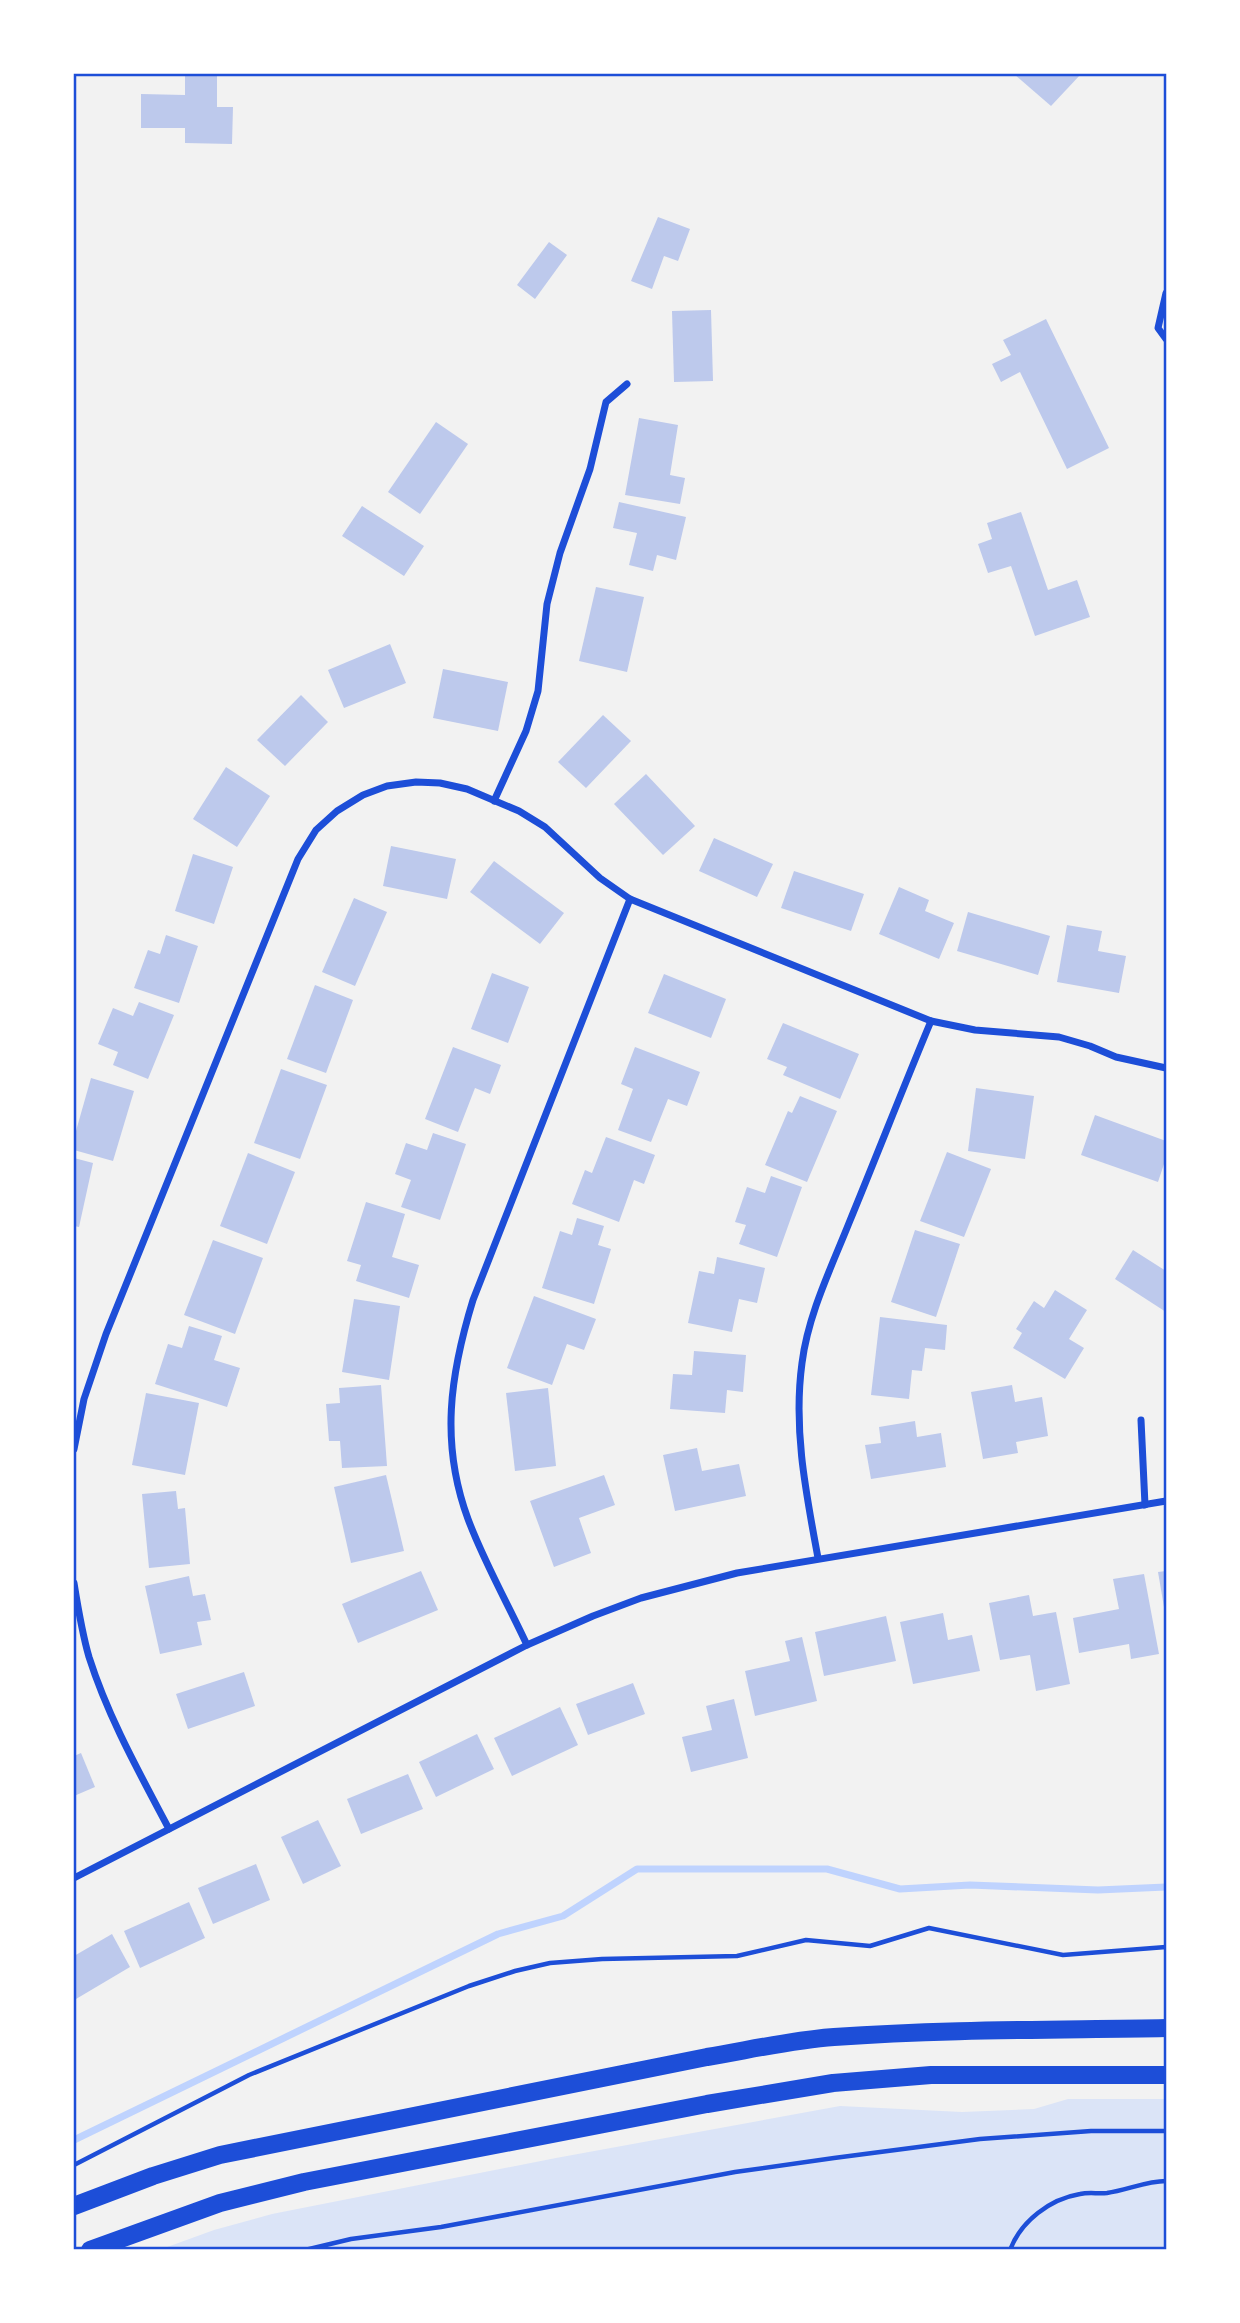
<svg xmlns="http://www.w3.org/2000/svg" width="1240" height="2323" viewBox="0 0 1240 2323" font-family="Jost,sans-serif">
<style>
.green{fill:#dbe4f7}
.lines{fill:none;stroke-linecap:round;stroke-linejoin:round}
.stream{stroke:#bfd3fe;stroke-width:7}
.building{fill:#bdc9ec}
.path{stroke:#1d4ed8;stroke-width:4.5}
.minor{stroke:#1d4ed8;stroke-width:7}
.primary{stroke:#1d4ed8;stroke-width:18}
.neatline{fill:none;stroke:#1d4ed8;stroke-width:2.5}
</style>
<rect width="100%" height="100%" fill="#f2f2f2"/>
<path class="green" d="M 1068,2099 L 1166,2099 L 1166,2249 L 159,2250 L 214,2230 L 272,2214 L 556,2158 L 840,2106 L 962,2112 L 1034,2109 Z"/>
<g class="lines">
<path class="stream" d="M 74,2140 L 498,1934 L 563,1916 L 637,1869 L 827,1869 L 900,1889 L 970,1885 L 1098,1890 L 1166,1887"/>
</g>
<g class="building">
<path d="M 185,74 L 217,74 L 217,107 L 233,107 L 232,144 L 185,143 L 185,128 L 141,128 L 141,94 L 185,95 Z"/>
<path d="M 1014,74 L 1081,74 L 1051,106 Z"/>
<path d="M 658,217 L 690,229 L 678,261 L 664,256 L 652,289 L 631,281 Z"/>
<path d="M 549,242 L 567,255 L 535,299 L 517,285 Z"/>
<path d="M 711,310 L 713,381 L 674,382 L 672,311 Z"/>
<path d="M 1046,319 L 1109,448 L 1067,469 L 1020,372 L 1001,382 L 992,364 L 1011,355 L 1003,340 Z"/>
<path d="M 639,418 L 678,425 L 670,475 L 685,478 L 680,504 L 625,495 Z"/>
<path d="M 436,422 L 468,444 L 420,514 L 388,492 Z"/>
<path d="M 619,502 L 686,517 L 676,560 L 657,555 L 653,571 L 629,565 L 637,533 L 613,528 Z"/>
<path d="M 362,506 L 424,546 L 404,576 L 342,536 Z"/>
<path d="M 1021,512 L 1048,590 L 1077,580 L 1090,617 L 1035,636 L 1011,566 L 988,573 L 978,544 L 992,539 L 987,523 Z"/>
<path d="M 596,587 L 644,597 L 627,672 L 579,661 Z"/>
<path d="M 390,644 L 406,683 L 344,708 L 328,670 Z"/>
<path d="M 443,669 L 508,682 L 498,731 L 433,718 Z"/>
<path d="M 301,695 L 328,722 L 285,766 L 257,740 Z"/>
<path d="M 603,715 L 631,741 L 586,788 L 558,762 Z"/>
<path d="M 226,767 L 270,796 L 237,847 L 193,819 Z"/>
<path d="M 646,774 L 695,826 L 663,855 L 614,804 Z"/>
<path d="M 714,838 L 773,864 L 757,897 L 699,871 Z"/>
<path d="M 391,846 L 456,859 L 447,899 L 383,886 Z"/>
<path d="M 193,854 L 233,867 L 214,924 L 175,911 Z"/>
<path d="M 494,861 L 564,913 L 540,944 L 470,892 Z"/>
<path d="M 794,871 L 864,894 L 851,931 L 781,908 Z"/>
<path d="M 899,887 L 929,900 L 925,911 L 954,923 L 939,959 L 879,934 Z"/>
<path d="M 354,898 L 387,912 L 355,986 L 322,972 Z"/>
<path d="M 968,912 L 1050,936 L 1038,975 L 957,951 Z"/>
<path d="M 1067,925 L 1102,931 L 1098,951 L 1126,956 L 1119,993 L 1057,982 Z"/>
<path d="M 166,935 L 198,946 L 179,1003 L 134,988 L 148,950 L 160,954 Z"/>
<path d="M 492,973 L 529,987 L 508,1043 L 471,1029 Z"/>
<path d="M 664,974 L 726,999 L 711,1038 L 648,1013 Z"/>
<path d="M 315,985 L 353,1000 L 326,1073 L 287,1059 Z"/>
<path d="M 139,1002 L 174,1015 L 148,1079 L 113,1065 L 118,1052 L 98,1044 L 113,1008 L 133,1016 Z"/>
<path d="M 783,1023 L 859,1054 L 840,1099 L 783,1075 L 787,1067 L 767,1059 Z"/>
<path d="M 453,1047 L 501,1065 L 490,1094 L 475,1088 L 458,1132 L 425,1119 Z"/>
<path d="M 635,1047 L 700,1072 L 687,1106 L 668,1099 L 651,1142 L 618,1130 L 633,1089 L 621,1084 Z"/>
<path d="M 281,1069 L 327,1085 L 300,1159 L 254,1143 Z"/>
<path d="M 91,1078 L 134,1091 L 113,1161 L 74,1150 L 74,1138 Z"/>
<path d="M 976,1088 L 1034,1096 L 1025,1159 L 968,1151 Z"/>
<path d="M 800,1096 L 837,1111 L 807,1182 L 765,1165 L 788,1111 L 792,1113 Z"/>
<path d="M 1095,1115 L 1166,1141 L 1166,1158 L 1158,1182 L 1081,1155 Z"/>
<path d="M 433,1133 L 466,1144 L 440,1220 L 401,1207 L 411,1180 L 395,1174 L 406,1143 L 427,1150 Z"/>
<path d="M 606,1137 L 655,1155 L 644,1184 L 634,1180 L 619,1222 L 572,1204 L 585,1170 L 592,1173 Z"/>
<path d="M 947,1152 L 991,1169 L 964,1237 L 920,1221 Z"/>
<path d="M 248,1153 L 295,1172 L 267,1244 L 220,1226 Z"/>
<path d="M 74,1158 L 93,1163 L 79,1227 L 74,1226 Z"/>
<path d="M 771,1176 L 802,1187 L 777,1257 L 739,1244 L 746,1225 L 735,1222 L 747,1187 L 765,1193 Z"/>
<path d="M 366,1202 L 405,1214 L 392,1257 L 419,1265 L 409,1298 L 356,1281 L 361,1265 L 347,1261 Z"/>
<path d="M 577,1218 L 604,1226 L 598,1245 L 611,1249 L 594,1304 L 542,1288 L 560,1231 L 572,1235 Z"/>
<path d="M 915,1230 L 960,1244 L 936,1317 L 891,1302 Z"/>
<path d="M 213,1240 L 263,1258 L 235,1334 L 184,1315 Z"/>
<path d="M 1133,1250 L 1166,1271 L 1166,1312 L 1115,1279 Z"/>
<path d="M 717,1257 L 765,1268 L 757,1303 L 739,1299 L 732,1332 L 688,1323 L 699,1271 L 714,1274 Z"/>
<path d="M 1055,1290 L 1087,1310 L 1069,1339 L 1084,1348 L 1065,1379 L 1013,1348 L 1022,1333 L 1016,1329 L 1034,1301 L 1044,1308 Z"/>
<path d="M 534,1296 L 596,1319 L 584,1350 L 567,1344 L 552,1385 L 507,1368 Z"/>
<path d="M 354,1299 L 400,1306 L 389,1380 L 342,1372 Z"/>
<path d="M 880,1317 L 947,1325 L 945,1350 L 925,1348 L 922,1371 L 912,1370 L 909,1399 L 871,1395 Z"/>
<path d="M 189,1326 L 222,1336 L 214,1360 L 240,1368 L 227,1407 L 155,1384 L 168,1344 L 182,1348 Z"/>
<path d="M 694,1351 L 746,1355 L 743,1392 L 727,1390 L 725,1413 L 670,1409 L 673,1374 L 692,1375 Z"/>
<path d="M 381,1385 L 387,1466 L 342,1468 L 340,1441 L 329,1441 L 326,1404 L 340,1403 L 339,1388 Z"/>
<path d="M 1012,1385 L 1015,1402 L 1042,1397 L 1048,1436 L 1016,1442 L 1018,1453 L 983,1459 L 971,1392 Z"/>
<path d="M 548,1388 L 556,1466 L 515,1471 L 506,1393 Z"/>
<path d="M 146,1393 L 199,1403 L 185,1475 L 132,1465 Z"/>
<path d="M 915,1421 L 917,1437 L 941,1433 L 946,1467 L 871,1479 L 865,1445 L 881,1443 L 879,1427 Z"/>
<path d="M 697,1448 L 702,1471 L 739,1464 L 746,1496 L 675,1511 L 663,1455 Z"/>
<path d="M 386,1475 L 404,1551 L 351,1563 L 334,1487 Z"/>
<path d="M 604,1475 L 615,1505 L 579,1518 L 591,1553 L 554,1567 L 530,1501 Z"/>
<path d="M 176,1491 L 178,1509 L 185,1508 L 190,1564 L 149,1568 L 142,1494 Z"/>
<path d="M 421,1571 L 438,1610 L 358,1643 L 342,1604 Z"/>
<path d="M 1166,1571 L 1166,1613 L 1165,1613 L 1158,1572 Z"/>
<path d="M 1144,1574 L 1159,1654 L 1131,1659 L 1129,1644 L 1079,1653 L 1073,1618 L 1119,1609 L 1113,1579 Z"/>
<path d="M 189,1576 L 193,1596 L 205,1594 L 211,1620 L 197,1622 L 202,1645 L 160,1654 L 145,1586 Z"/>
<path d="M 1029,1595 L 1033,1616 L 1056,1612 L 1070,1684 L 1036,1691 L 1030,1655 L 1000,1660 L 989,1603 Z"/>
<path d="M 943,1613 L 948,1640 L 972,1635 L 980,1671 L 913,1684 L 900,1622 Z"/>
<path d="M 886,1616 L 896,1661 L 824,1676 L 815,1632 Z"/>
<path d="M 802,1637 L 817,1701 L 755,1716 L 745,1671 L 790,1661 L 785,1641 Z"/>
<path d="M 244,1672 L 255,1706 L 188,1729 L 176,1694 Z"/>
<path d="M 633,1683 L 645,1714 L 588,1735 L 576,1704 Z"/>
<path d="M 734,1699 L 748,1758 L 691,1772 L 682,1737 L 712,1730 L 706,1706 Z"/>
<path d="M 560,1707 L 578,1745 L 512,1776 L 494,1738 Z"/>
<path d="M 477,1734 L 494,1769 L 436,1797 L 419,1762 Z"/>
<path d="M 81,1753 L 95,1787 L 74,1796 L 74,1756 Z"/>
<path d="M 408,1774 L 423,1809 L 361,1834 L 347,1799 Z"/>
<path d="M 318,1820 L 341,1866 L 303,1884 L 281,1837 Z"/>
<path d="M 256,1864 L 270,1900 L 213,1924 L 198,1888 Z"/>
<path d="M 189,1902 L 205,1938 L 140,1968 L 124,1931 Z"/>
<path d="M 112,1934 L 130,1967 L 76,1999 L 74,1995 L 74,1956 Z"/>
</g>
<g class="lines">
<g class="path">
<path d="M 74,2165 L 249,2075 L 469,1986 L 515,1971 L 550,1963 L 602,1959 L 737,1956 L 806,1940 L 870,1946 L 929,1928 L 1063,1955 L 1166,1947"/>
<path d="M 305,2250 L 351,2239 L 441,2227 L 735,2172 L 834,2158 L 980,2139 L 1091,2131 L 1166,2131"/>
<path d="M 1010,2250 C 1021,2221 1050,2199 1080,2194 C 1089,2192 1098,2194 1107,2193 C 1127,2190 1147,2181 1166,2181"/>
</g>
<g class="minor">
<path d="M 1166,293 L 1158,328 L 1166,339"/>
<path d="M 494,801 L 526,731 L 538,691 L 547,604 L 560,553 L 590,469 L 606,402 L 627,384"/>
<path d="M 1141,1420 L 1145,1505"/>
<path d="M 74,1449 L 84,1399 L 106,1334 L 298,859 L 316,830 L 337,811 L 363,795 L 387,786 L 416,782 L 440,783 L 467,789 L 519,811 L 545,827 L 600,878 L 630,899 L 931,1021 L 975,1030 L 1059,1037 L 1090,1046 L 1116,1057 L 1166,1068"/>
<path d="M 818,1558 C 806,1493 793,1429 802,1363 C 808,1315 831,1268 849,1223 C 877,1155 903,1088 931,1021"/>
<path d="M 74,1583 C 78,1608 82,1633 89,1657 C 108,1717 140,1774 169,1829"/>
<path d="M 527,1645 C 508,1604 484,1562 468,1519 C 440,1443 450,1375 473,1300 L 630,899"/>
<path d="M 74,1878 L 527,1645 L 593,1616 L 641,1598 L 737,1573 L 1166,1501"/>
</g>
<g class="primary">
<path d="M 74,2206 L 153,2176 L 220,2155 L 707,2057 C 749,2050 792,2040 834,2037 C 945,2029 1056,2030 1166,2028"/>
<path d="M 90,2250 L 220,2203 L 304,2182 L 707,2104 L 833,2083 L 931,2075 L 1166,2075"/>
</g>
</g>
<rect width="1240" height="2323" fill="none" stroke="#ffffff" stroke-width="150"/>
<rect x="75" y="75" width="1090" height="2173" class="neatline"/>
</svg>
